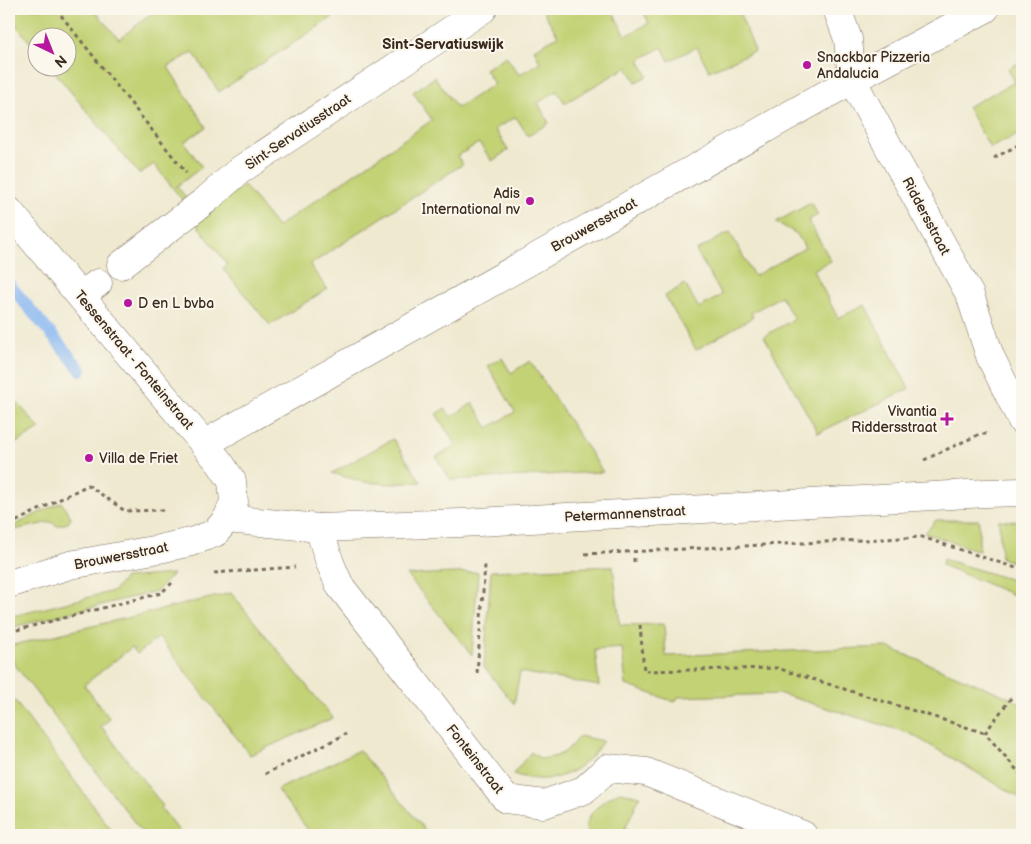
<svg xmlns="http://www.w3.org/2000/svg" width="1031" height="844" viewBox="0 0 1031 844" font-family="'Balsamiq Sans',sans-serif">
<style>
.green{fill:#c2d275;stroke:#7e7e4a}
.lines{fill:none;stroke-linecap:round;stroke-linejoin:round}
.stream{stroke:#86b6f2;stroke-width:12}
.minor-casing{stroke:#7a6d5c;stroke-width:29}
.tertiary-casing{stroke:#7a6d5c;stroke-width:29}
.path{stroke:#7a6d5c;stroke-width:3;stroke-dasharray:4 4;stroke-linecap:butt}
.minor{stroke:#fff;stroke-width:28}
.tertiary{stroke:#fff;stroke-width:28}
.poi-dot{fill:#b5179e;stroke:#fbf7ec;stroke-width:2}
.labels{text-anchor:middle;dominant-baseline:central;stroke-width:4;stroke-linejoin:round;paint-order:stroke}
.poi-label{font-size:14px;fill:#3b2a1e;stroke:#fbf7ec;text-anchor:start}
.street-label{font-size:14px;fill:#3b2a1e;stroke:#fbf7ec}
.neighbourhood-label{font-size:15px;font-weight:bold;fill:#3b2a1e;stroke:#fbf7ec}
</style>
<rect width="100%" height="100%" fill="#fbf7ec"/>
<filter id="ink" filterUnits="userSpaceOnUse"><feTurbulence type="fractalNoise" baseFrequency=".02" numOctaves="2"/><feDisplacementMap in="SourceGraphic" scale="10" xChannelSelector="R" yChannelSelector="G"/><feConvolveMatrix kernelMatrix="1 2 1 2 8 2 1 2 1" color-interpolation-filters="sRGB"/></filter>
<filter id="wash" filterUnits="userSpaceOnUse"><feTurbulence type="fractalNoise" baseFrequency=".0096" numOctaves="4" result="noise"/><feDisplacementMap in="SourceGraphic" scale="20" xChannelSelector="R" yChannelSelector="G"/><feGaussianBlur stdDeviation="1.12" result="paint"/><feColorMatrix in="noise" values="0 0 0 0 0 0 0 0 0 0 0 0 0 0 0 0 0 1.4 0 .05"/><feComposite in="paint" operator="in"/></filter>
<g filter="url(#wash)">
<rect width="100%" height="100%" fill="#efe9d0"/>
<g class="green">
<path d="M 9,9 L 93,9 L 119,39 L 157,9 L 345,9 L 219,92 L 193,52 L 168,67 L 206,127 L 184,142 L 202,167 L 177,186 L 187,199 L 183,201 L 154,164 L 139,174 L 51,68 L 68,68 L 68,38 L 38,38 L 37,51 L 9,16 Z"/>
<path d="M 542,9 L 611,9 L 626,36 L 649,23 L 642,9 L 738,9 L 755,51 L 709,71 L 697,47 L 669,61 L 662,47 L 639,60 L 648,76 L 636,82 L 627,67 L 565,103 L 557,91 L 538,103 L 549,123 L 528,136 L 516,117 L 495,129 L 508,150 L 492,161 L 479,143 L 457,156 L 463,164 L 310,265 L 327,289 L 270,325 L 223,269 L 227,264 L 195,222 L 244,185 L 277,227 L 432,120 L 413,92 L 435,77 L 457,108 L 494,84 L 485,69 L 506,56 L 519,75 L 540,62 L 534,49 L 558,36 Z"/>
<path d="M 1022,61 L 1022,133 L 990,148 L 967,107 L 1015,82 L 1008,69 Z"/>
<path d="M 811,203 L 818,215 L 808,220 L 831,261 L 813,270 L 838,318 L 865,305 L 909,389 L 818,433 L 764,336 L 794,319 L 781,296 L 751,313 L 753,317 L 696,350 L 665,296 L 685,284 L 699,308 L 722,295 L 696,251 L 730,232 L 754,276 L 805,248 L 797,234 L 776,222 Z"/>
<path d="M 502,358 L 511,373 L 530,361 L 603,472 L 451,480 L 436,457 L 456,445 L 436,414 L 445,408 L 451,417 L 473,403 L 488,428 L 515,412 L 488,366 Z"/>
<path d="M 9,393 L 40,429 L 9,447 Z"/>
<path d="M 393,439 L 421,482 L 389,484 L 363,482 L 332,473 Z"/>
<path d="M 61,502 L 71,517 L 68,523 L 57,526 L 51,522 L 9,531 L 9,528 Z"/>
<path d="M 936,520 L 979,520 L 979,551 L 925,533 Z"/>
<path d="M 999,520 L 1022,522 L 1022,565 L 1001,558 Z"/>
<path d="M 943,559 L 1012,580 L 1016,596 L 942,565 Z"/>
<path d="M 613,566 L 620,625 L 664,624 L 666,656 L 887,647 L 1011,698 L 1022,705 L 1022,799 L 909,733 L 781,694 L 678,697 L 675,702 L 626,685 L 622,648 L 595,650 L 599,686 L 520,672 L 514,704 L 484,667 L 491,571 Z"/>
<path d="M 478,572 L 472,655 L 407,575 Z"/>
<path d="M 173,574 L 157,591 L 9,628 L 9,617 L 114,591 L 125,578 Z"/>
<path d="M 231,593 L 333,718 L 250,755 L 159,637 L 137,654 L 132,647 L 84,685 L 110,719 L 101,726 L 163,806 L 161,808 L 182,835 L 144,835 L 9,657 L 9,646 Z"/>
<path d="M 9,693 L 115,835 L 9,835 Z"/>
<path d="M 579,736 L 603,741 C 581,775 551,787 513,774 L 531,752 L 541,759 C 562,756 566,753 579,736 Z"/>
<path d="M 359,750 L 429,835 L 312,835 L 277,790 Z"/>
<path d="M 620,792 L 640,796 L 622,835 L 588,835 C 587,832 586,830 586,827 C 587,812 607,797 620,792 Z"/>
</g>
<g class="lines">
<path class="stream" d="M 9,284 L 81,370"/>
</g>
</g>
<g filter="url(#ink)">
<g class="lines">
<g class="minor-casing">
<g id="minor">
<path d="M 837,9 L 848,39 L 852,80 L 970,295 L 990,356 L 1022,421"/>
<path d="M 121,265 L 206,200 L 240,170 L 483,9"/>
<path d="M 81,296 L 98,283"/>
<path d="M 204,444 L 852,80 L 985,9"/>
<path d="M 319,528 L 330,563 L 340,586 L 506,799 L 544,804 L 584,790 L 608,768 L 646,772 L 803,835"/>
</g>
</g>
<g class="tertiary-casing">
<g id="tertiary">
<path d="M 9,211 L 220,463 L 232,481 L 234,502 L 227,519 L 215,533 L 191,542 L 159,549 L 70,565 L 9,584"/>
<path d="M 227,519 L 319,528 L 461,523 L 986,493 L 1022,492"/>
</g>
</g>
<g class="path">
<path d="M 56,9 L 186,173"/>
<path d="M 994,158 L 1022,143"/>
<path d="M 924,460 L 980,434 L 989,434"/>
<path d="M 9,525 L 88,485 L 125,511 L 165,510"/>
<path d="M 585,554 L 922,537 L 1022,570"/>
<path d="M 634,558 L 634,565"/>
<path d="M 214,573 L 295,567"/>
<path d="M 640,625 L 644,671 L 777,668 L 985,733"/>
<path d="M 9,632 L 161,593 L 172,583"/>
<path d="M 477,673 L 485,565"/>
<path d="M 1011,698 L 985,733 L 1022,776"/>
<path d="M 265,774 L 346,734"/>
<path d="M 9,827 L 21,835"/>
</g>
<use href="#minor" class="minor"/>
<use href="#tertiary" class="tertiary"/>
</g>
</g>
<g class="poi-dot">
<circle cx="807" cy="65" r="5"/>
<circle cx="530" cy="201" r="5"/>
<circle cx="128" cy="303" r="5"/>
<path d="M944.5 411.5h5v5h5v5h-5v5h-5v-5h-5v-5h5z"/>
<circle cx="89" cy="458" r="5"/>
</g>
<g class="labels">
<g class="poi-label">
<text x="817" y="57">Snackbar Pizzeria<tspan x="817" dy="16">Andalucia</tspan></text>
<text x="520" y="193" text-anchor="end">Adis<tspan x="520" dy="16">International nv</tspan></text>
<text x="138" y="303">D en L bvba</text>
<text x="937" y="411" text-anchor="end">Vivantia<tspan x="937" dy="16">Riddersstraat</tspan></text>
<text x="99" y="458">Villa de Friet</text>
</g>
<g class="street-label">
<text transform="translate(298 132) rotate(-34)">Sint-Servatiusstraat</text>
<text transform="translate(926 216) rotate(62)">Riddersstraat</text>
<text transform="translate(594 225) rotate(-29)">Brouwersstraat</text>
<text transform="translate(134 360) rotate(50)">Tessenstraat - Fonteinstraat</text>
<text transform="translate(625 514) rotate(-3)">Petermannenstraat</text>
<text transform="translate(121 556) rotate(-11)">Brouwersstraat</text>
<text transform="translate(475 759) rotate(52)">Fonteinstraat</text>
</g>
<g class="neighbourhood-label">
<text x="443" y="44">Sint-Servatiuswijk</text>
</g>
</g>
<rect width="1031" height="844" fill="none" stroke="#fbf7ec" stroke-width="30"/>
<g transform="translate(52 52) rotate(137)"><circle r="24" fill="#fbf7ec" stroke="#aea59a"/>
<path d="M0-4L9 19L0 12L-9 19Z" fill="#b5179e"/>
<text y="-8" font-size="14" font-weight="bold" text-anchor="middle" fill="#3b2a1e">N</text>
</g>
</svg>
